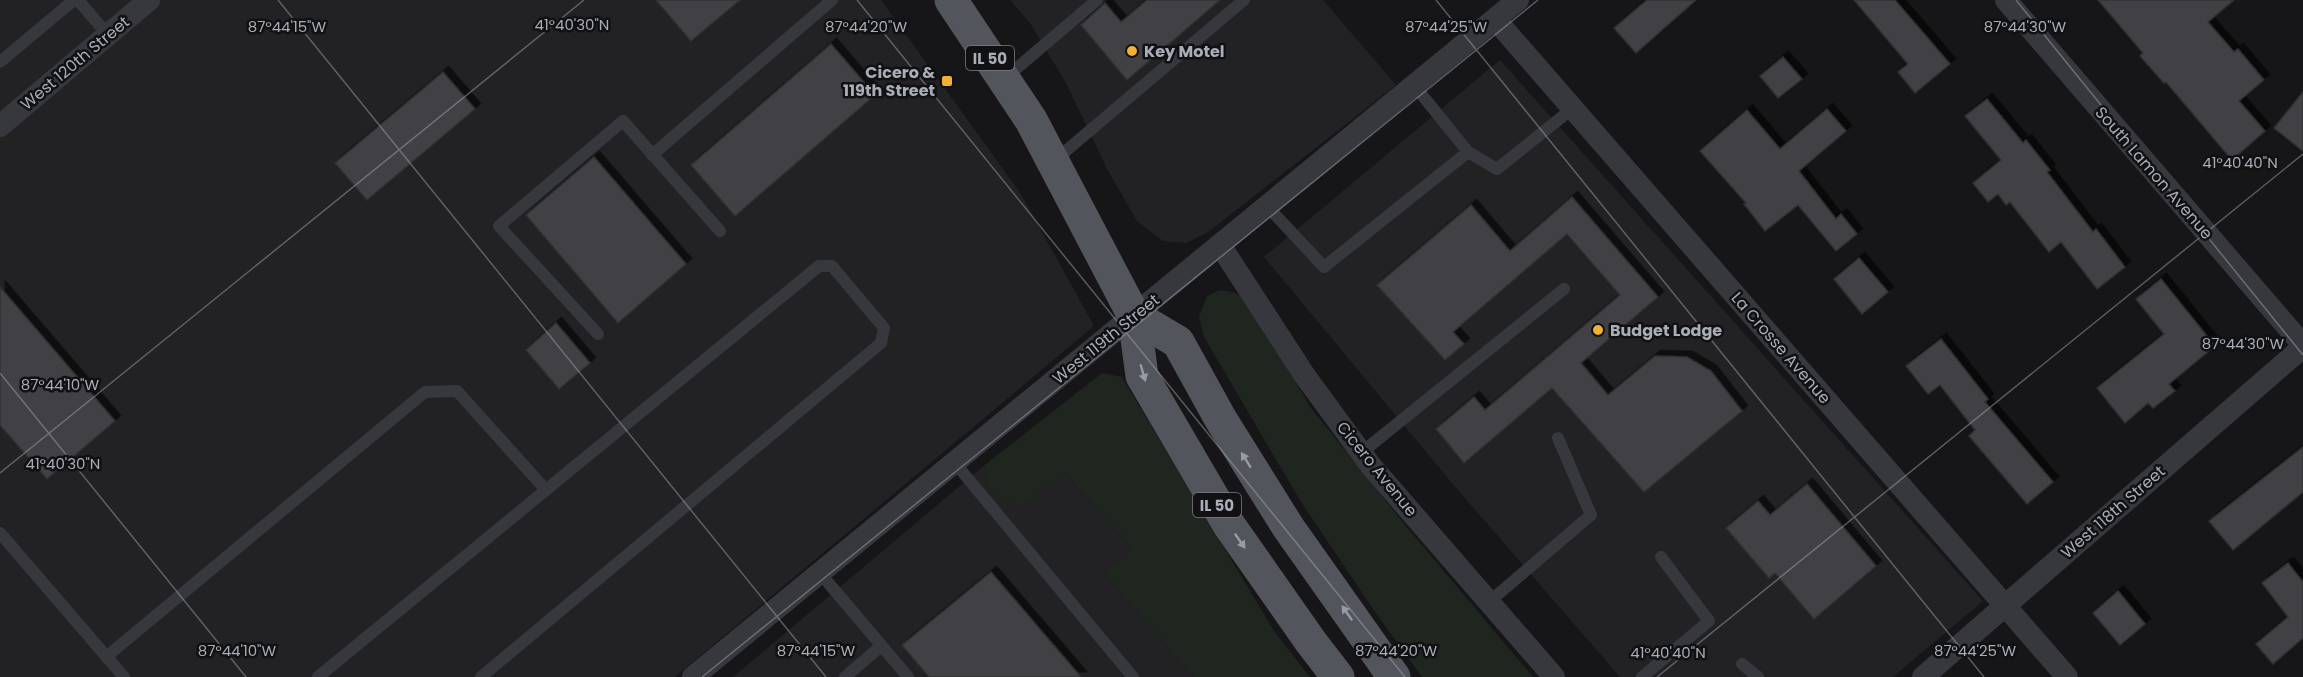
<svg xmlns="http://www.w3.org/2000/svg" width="2303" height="677" viewBox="0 0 2303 677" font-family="Poppins,sans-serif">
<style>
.built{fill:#222225}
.green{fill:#1e261f}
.building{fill:#404145;stroke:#303034;stroke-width:1.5;filter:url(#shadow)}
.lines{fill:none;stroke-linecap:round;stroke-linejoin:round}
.lane{stroke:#37383d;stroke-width:12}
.street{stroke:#37383d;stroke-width:22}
.primary{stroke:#53555c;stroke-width:33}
.oneway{fill:#979ba6}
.ticks{fill:none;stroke:#a8adb8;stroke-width:1.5;stroke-opacity:0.45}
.poi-dot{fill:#f2b134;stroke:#111113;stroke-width:2}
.labels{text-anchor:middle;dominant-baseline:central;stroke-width:5;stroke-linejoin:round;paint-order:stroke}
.shield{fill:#111113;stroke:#7b7e86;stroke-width:1.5}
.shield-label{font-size:15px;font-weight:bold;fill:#a8adb8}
.poi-label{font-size:16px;font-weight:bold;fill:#a8adb8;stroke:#111113;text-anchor:start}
.street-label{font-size:16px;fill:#a8adb8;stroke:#111113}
.ticks-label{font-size:15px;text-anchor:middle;fill:#a8adb8;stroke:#111113;stroke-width:5;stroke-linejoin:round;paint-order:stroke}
</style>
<defs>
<filter id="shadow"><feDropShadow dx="5.5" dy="-5.5" stdDeviation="0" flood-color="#0009"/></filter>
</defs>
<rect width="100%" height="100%" fill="#161618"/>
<g class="built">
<path d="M 0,0 L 881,0 L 1021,194 L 1094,326 L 675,677 L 0,677 Z"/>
<path d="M 1010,0 L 1323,0 L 1396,85 L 1207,233 L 1186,243 L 1163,241 L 1137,221 L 1107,169 L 1066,83 L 1030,23 Z"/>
<path d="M 1500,60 L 1983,601 L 1893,677 L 1620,677 L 1451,482 L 1264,257 Z"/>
<path d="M 986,464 L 988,486 L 1023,506 L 1064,472 L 1132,549 L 1103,573 L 1193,677 L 733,677 Z"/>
</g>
<g class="green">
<path d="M 1220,290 L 1237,293 L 1254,311 L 1310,407 L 1406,526 L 1533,677 L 1422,677 L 1371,606 L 1301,502 L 1204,337 L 1199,317 L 1207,296 Z"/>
<path d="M 1102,373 L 1122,377 L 1274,631 L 1310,677 L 1193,677 L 1103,573 L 1132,549 L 1065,473 L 1023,506 L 1003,502 L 988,486 L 986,464 Z"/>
</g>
<g class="building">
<path d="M 656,0 L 740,0 L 691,41 Z"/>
<path d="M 1147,0 L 1220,0 L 1127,80 L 1081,25 L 1105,3 L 1121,22 Z"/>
<path d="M 1647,0 L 1696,0 L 1636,53 L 1614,28 Z"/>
<path d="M 1854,0 L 1895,0 L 1950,64 L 1915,93 L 1898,72 L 1908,64 Z"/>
<path d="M 2098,0 L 2234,0 L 2208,22 L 2234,52 L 2238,49 L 2264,80 L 2239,101 L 2265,131 L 2232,160 L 2166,82 L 2164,83 L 2140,56 L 2143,53 Z"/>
<path d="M 831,44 L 875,95 L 735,216 L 691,165 Z"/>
<path d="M 1783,57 L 1802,79 L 1778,98 L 1760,76 Z"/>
<path d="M 443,72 L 475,109 L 367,200 L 335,163 Z"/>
<path d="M 2303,92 L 2303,151 L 2274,128 Z"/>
<path d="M 1987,99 L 2023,143 L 2026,140 L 2050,170 L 2047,172 L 2093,232 L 2096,229 L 2125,267 L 2097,289 L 2061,242 L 2049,252 L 2010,202 L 2006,205 L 1998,194 L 1988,202 L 1973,183 L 2001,160 L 1965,116 Z"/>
<path d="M 1827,109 L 1846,131 L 1799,171 L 1836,219 L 1841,214 L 1857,234 L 1836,251 L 1798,205 L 1765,231 L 1744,204 L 1746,203 L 1700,151 L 1747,110 L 1780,149 Z"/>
<path d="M 594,157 L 686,264 L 618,323 L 526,215 Z"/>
<path d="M 1572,197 L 1658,297 L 1581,363 L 1608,395 L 1655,356 L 1687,357 L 1711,371 L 1742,411 L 1644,492 L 1552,388 L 1464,463 L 1436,429 L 1474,397 L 1485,410 L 1620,295 L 1567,234 L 1453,332 L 1464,344 L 1445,360 L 1377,285 L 1471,205 L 1510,251 Z"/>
<path d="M 1859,258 L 1888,292 L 1862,314 L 1834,279 Z"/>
<path d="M 2161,279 L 2215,346 L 2169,384 L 2175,391 L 2153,408 L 2148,403 L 2125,423 L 2097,388 L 2164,334 L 2136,299 Z"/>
<path d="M 0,287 L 115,421 L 47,479 L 0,425 Z"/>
<path d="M 556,323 L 590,363 L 559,389 L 526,350 Z"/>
<path d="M 1941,339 L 1988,399 L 1985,402 L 2053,482 L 2027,504 L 1969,436 L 1975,430 L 1940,385 L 1928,394 L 1906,366 Z"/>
<path d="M 2303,447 L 2303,492 L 2233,550 L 2209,521 Z"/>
<path d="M 1807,484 L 1876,566 L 1814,619 L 1775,573 L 1769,578 L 1726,528 L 1758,501 L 1770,515 Z"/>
<path d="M 2288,563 L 2303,582 L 2303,638 L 2273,664 L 2256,644 L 2288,617 L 2262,583 Z"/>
<path d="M 991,572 L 1081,677 L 929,677 L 902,645 Z"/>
<path d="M 2118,591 L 2145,624 L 2120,645 L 2093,613 Z"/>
</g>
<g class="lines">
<g class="lane">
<path d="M 78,0 L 108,35"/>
<path d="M 0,62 L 74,0"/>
<path d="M 1004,79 L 1097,0"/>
<path d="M 1468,152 L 1497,169 L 1573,108"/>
<path d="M 652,155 L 832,0"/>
<path d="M 1054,161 L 1244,0"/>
<path d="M 1267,206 L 1324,267 L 1468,152 L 1414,85"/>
<path d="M 598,334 L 499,226 L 623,121 L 720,231"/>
<path d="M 1361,453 L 1564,289"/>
<path d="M 955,463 L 1133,677"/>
<path d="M 0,533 L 124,677"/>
<path d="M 820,573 L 908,677"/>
<path d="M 1489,602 L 1591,515 L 1558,438"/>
<path d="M 106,657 L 425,392 L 457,391 L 546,490"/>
<path d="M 1742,664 L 1758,677"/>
<path d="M 318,677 L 819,266 L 832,266 L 884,328 L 881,343 L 481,677"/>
<path d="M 845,677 L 881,646"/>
<path d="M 1642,677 L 1709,621 L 1661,557"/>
</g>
<g class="street">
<path d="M 2006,0 L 2303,345"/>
<path d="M 1495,19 L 2067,677"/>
<path d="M 0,126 L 149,0"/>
<path d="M 1220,245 L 1305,376 L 1371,466 L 1554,677"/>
<path d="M 693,677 L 1518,0"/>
<path d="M 1923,677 L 2303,347"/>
</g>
<g class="primary">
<path d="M 951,0 L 1031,120 L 1134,316 L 1142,376 L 1229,525 L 1311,642 L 1338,677"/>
<path d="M 1134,316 L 1178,342 L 1220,418 L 1288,527 L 1394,677"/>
</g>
</g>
<defs><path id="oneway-solid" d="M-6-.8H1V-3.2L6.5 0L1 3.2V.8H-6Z" transform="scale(1.5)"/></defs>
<g class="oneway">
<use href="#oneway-solid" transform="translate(1143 373) rotate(74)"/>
<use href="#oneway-solid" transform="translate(1246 460) rotate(-122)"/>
<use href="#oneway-solid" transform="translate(1240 541) rotate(55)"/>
<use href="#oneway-solid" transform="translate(1347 613) rotate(-125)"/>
</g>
<path class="ticks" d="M 278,0 L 826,677M 857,0 L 1405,677M 1436,0 L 1984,677M 2016,0 L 2303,355M 0,373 L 246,677M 0,473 L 584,0M 702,677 L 1538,0M 1657,677 L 2303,154"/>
<g class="poi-dot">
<circle cx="1132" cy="51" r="6"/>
<rect x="941" y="75" width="12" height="12" rx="3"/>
<circle cx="1598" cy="330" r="6"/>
</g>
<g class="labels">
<g class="shield">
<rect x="966" y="46" width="48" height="24" rx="4.5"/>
<rect x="1193" y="493" width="48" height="24" rx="4.5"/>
</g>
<g class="shield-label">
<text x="990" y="58">IL 50</text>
<text x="1217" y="505">IL 50</text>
</g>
<g class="poi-label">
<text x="1144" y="51">Key Motel</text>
<text x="935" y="72" text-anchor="end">Cicero &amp;<tspan x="935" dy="18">119th Street</tspan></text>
<text x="1610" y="330">Budget Lodge</text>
</g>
<g class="street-label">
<text transform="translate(75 63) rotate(-40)">West 120th Street</text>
<text transform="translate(2154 173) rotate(49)">South Lamon Avenue</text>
<text transform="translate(1106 339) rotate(-39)">West 119th Street</text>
<text transform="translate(1781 348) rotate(49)">La Crosse Avenue</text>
<text transform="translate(1377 469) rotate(51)">Cicero Avenue</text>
<text transform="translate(2113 512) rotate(-41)">West 118th Street</text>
</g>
</g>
<g class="ticks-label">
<text x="572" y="30">41°40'30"N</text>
<text x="287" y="32">87°44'15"W</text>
<text x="866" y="32">87°44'20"W</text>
<text x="1446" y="32">87°44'25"W</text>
<text x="2025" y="32">87°44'30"W</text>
<text x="2240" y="168">41°40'40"N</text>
<text x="2243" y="349">87°44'30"W</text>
<text x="60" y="390">87°44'10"W</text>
<text x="63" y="469">41°40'30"N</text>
<text x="237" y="656">87°44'10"W</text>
<text x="816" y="656">87°44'15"W</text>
<text x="1396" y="656">87°44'20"W</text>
<text x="1975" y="656">87°44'25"W</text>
<text x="1668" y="658">41°40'40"N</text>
</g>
</svg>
